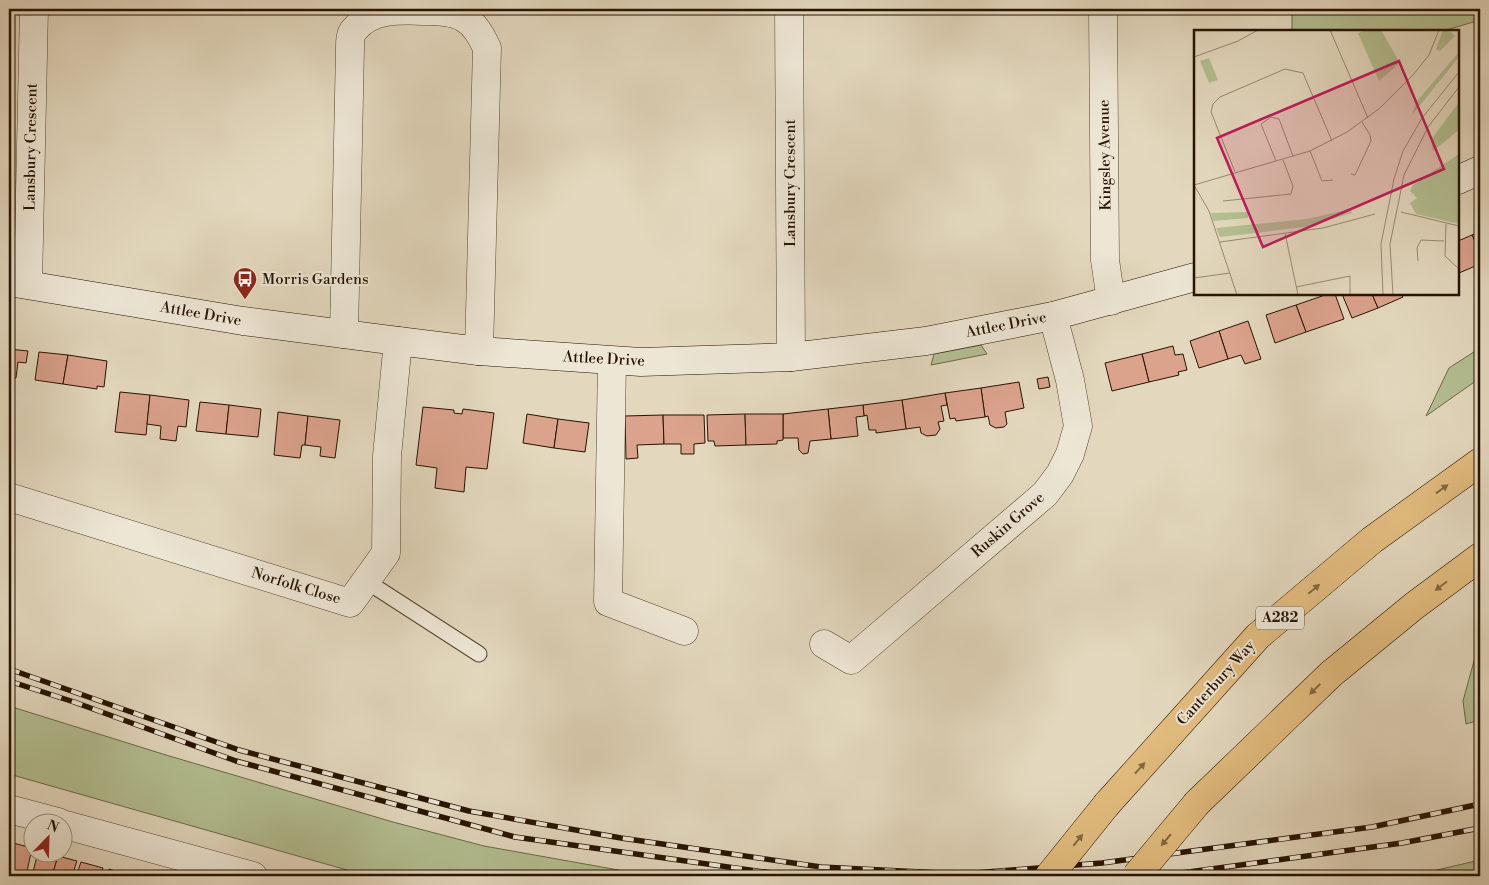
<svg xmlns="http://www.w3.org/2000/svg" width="1489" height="885" viewBox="0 0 1489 885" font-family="'Libre Bodoni',serif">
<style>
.green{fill:#b3bf92;stroke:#6d6949}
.building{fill:#dba28c;stroke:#271300}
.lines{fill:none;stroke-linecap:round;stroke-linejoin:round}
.lane-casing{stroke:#564430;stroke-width:17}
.street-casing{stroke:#564430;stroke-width:29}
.secondary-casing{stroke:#271300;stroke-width:29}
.highway-casing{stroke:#271300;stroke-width:29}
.lane{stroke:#ede6d5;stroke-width:15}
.street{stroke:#ede6d5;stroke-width:28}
.secondary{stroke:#ede6d5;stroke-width:28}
.highway{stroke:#e2bc7f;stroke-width:28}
.rail-casing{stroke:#271300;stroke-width:5.5}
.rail{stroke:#ede6d5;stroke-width:4;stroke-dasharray:11;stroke-linecap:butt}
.highway-bridge-casing{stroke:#271300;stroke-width:29;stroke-linecap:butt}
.highway-bridge{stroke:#e2bc7f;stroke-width:28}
.oneway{fill:#846840}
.labels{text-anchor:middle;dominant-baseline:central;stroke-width:4;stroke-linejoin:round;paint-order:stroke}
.shield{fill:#ede6d5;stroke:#625240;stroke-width:1}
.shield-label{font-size:14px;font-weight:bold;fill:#271300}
.street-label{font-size:15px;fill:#271300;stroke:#ede6d5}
.poi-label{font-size:15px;fill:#271300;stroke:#ede6d5;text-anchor:start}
.inset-road{fill:none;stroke:#988972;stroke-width:1}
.view{fill:#c2185b;fill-opacity:0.15;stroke:#c2185b;stroke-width:2.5}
.inset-edge{fill:none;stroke:#271300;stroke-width:2.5}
</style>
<rect width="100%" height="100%" fill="#e3d8be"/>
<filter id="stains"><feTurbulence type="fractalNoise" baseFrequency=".004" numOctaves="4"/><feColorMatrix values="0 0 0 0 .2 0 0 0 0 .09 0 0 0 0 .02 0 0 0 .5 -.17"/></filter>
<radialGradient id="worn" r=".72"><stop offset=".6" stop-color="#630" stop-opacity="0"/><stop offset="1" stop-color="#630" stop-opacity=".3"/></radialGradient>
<g class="green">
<path d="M 1292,9 L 1480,9 L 1480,20 L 1443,31 L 1292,31 Z"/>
<path d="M 981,345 L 987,354 L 931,365 L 934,354 Z"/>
<path d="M 1480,348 L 1480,378 L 1426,416 L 1449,368 Z"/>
<path d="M 1480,639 L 1480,720 L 1466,724 L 1463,701 Z"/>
<path d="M 9,706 L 166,755 L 393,822 L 484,846 L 652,876 L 374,876 L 354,872 L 9,774 Z"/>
<path d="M 1480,860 L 1480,876 L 1411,876 Z"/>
</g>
<g class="building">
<path d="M 1480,231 L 1480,252 L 1472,235 Z"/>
<path d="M 1472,235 L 1480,252 L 1480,264 L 1459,273 L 1458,241 Z"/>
<path d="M 1328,294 L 1335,294 L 1344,319 L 1306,332 L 1296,305 Z"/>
<path d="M 1342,294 L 1372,294 L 1378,308 L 1352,318 Z"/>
<path d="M 1372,294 L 1401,294 L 1403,297 L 1378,308 Z"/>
<path d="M 1296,305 L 1306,332 L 1275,343 L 1266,315 Z"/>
<path d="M 1248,321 L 1261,359 L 1245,364 L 1241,355 L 1228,359 L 1219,331 Z"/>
<path d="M 1219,331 L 1228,359 L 1199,368 L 1190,341 Z"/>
<path d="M 1173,346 L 1175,355 L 1183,354 L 1187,370 L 1178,372 L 1179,375 L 1149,382 L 1142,354 Z"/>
<path d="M 9,349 L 28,351 L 26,363 L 18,362 L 16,378 L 9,377 Z"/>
<path d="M 39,352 L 68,355 L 63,384 L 35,380 Z"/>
<path d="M 1142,354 L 1149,382 L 1112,391 L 1105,363 Z"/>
<path d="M 68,355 L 107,361 L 104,387 L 97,386 L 97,389 L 63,384 Z"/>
<path d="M 1048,377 L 1050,387 L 1039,389 L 1037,379 Z"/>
<path d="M 1019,382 L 1024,408 L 1005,412 L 1007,424 L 1004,427 L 996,428 L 990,425 L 988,416 L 985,417 L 981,388 Z"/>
<path d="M 981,388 L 985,417 L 956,421 L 955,418 L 950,419 L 945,393 Z"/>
<path d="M 120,392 L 150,395 L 146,435 L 115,432 Z"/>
<path d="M 945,393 L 947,405 L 941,406 L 944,421 L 938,422 L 940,429 L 936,435 L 927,436 L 921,433 L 920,427 L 906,429 L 902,400 Z"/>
<path d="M 150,395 L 189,400 L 186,427 L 178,426 L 176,441 L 160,439 L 161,426 L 147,424 Z"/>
<path d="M 902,400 L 906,429 L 876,433 L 876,430 L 869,430 L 867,415 L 864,416 L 863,405 Z"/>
<path d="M 200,402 L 229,405 L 226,434 L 196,431 Z"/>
<path d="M 229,405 L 261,409 L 258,437 L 226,434 Z"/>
<path d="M 863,405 L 864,416 L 856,417 L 858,436 L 831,439 L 828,409 Z"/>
<path d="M 423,407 L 454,410 L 454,413 L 462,414 L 463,409 L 494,413 L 487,469 L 466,467 L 464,492 L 435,488 L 437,468 L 416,465 Z"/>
<path d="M 828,409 L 831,439 L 810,441 L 808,453 L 803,454 L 799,450 L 798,438 L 783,438 L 783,414 Z"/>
<path d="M 278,412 L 308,416 L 305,445 L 302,445 L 300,458 L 274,455 Z"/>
<path d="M 527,414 L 558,419 L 554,448 L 523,443 Z"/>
<path d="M 745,414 L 746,445 L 715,446 L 714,441 L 708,441 L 707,415 Z"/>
<path d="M 745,414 L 783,414 L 783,440 L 777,441 L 777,444 L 746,445 Z"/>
<path d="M 663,415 L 664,444 L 637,445 L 638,458 L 626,459 L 625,416 Z"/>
<path d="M 663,415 L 704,415 L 705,443 L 694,444 L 694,454 L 681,454 L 681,444 L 664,444 Z"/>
<path d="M 308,416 L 340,420 L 335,458 L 320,456 L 321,447 L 305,445 Z"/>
<path d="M 558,419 L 589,423 L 585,452 L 554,448 Z"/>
<path d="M 13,843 L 32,848 L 26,876 L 9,875 L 9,860 Z"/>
<path d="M 38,852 L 47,852 L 58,856 L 52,876 L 32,876 Z"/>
<path d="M 58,856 L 77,861 L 72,876 L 52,876 Z"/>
<path d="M 81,862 L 103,868 L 100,876 L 76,876 Z"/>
<path d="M 109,869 L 130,876 L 106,876 Z"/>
</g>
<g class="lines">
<g class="lane-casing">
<path id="lane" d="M 366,581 L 479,654"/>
</g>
<g class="street-casing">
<g id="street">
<path d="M 789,9 L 791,357"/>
<path d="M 1103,9 L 1105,260 L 1111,301"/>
<path d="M 28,284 L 34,9"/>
<path d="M 344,334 L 350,48 C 350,42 350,34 354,30 C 371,8 401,10 426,11 C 438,11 453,11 464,18 C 476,25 481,36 487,48 L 479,351"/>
<path d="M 612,361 L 608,602 L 684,631"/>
<path d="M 9,497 L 350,603 L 386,553 L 387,456 L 398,341"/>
<path d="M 824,644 L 851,660 L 1045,494 L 1060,474 L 1070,454 L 1078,426 L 1070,380 L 1053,316"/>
<path d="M 9,809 L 58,822"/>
<path d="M 62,824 L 253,876"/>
</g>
</g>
<g class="secondary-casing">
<g id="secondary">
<path d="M 1458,180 L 1480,170"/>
<path d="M 9,282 L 243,321 L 398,341 L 479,351 L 641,362 L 791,357 L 926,341 L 1053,316 L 1195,277"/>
</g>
</g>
<g class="highway-casing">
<g id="highway">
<path d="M 1197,803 L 1331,674 L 1414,606 L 1480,557"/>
<path d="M 1107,804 L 1258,636 L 1372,540 L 1480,462"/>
</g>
</g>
<use href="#lane" class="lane"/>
<use href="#street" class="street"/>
<use href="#secondary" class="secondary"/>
<use href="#highway" class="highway"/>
<g class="rail-casing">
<g id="rail">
<path d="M 9,669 L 239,750 L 469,811 L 621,838 L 821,867 L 962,874 L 1102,863 L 1372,827 L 1480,804"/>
<path d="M 9,681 L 74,702 L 236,761 L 515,837 L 793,876"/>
<path d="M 1159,876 L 1402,843 L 1480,828"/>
</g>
</g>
<use href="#rail" class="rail"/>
<g class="highway-bridge-casing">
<g id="highway-bridge">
<path d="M 1049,876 L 1107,804"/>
<path d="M 1136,876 L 1197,803"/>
</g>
</g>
<use href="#highway-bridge" class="highway-bridge"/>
</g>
<defs><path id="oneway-solid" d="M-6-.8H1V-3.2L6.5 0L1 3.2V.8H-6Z" transform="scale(1.25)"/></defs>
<g class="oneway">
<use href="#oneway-solid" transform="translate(1442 489) rotate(-36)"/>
<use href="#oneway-solid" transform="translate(1441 586) rotate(143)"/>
<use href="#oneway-solid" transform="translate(1314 589) rotate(-40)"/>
<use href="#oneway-solid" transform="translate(1315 689) rotate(136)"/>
<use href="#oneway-solid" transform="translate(1140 768) rotate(-48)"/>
<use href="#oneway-solid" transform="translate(1078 840) rotate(-51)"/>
<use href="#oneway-solid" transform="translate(1166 840) rotate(130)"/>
</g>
<defs>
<g id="bus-pin" transform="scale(1.25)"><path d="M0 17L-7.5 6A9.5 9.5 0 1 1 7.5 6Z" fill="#8f2418" stroke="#ede6d5"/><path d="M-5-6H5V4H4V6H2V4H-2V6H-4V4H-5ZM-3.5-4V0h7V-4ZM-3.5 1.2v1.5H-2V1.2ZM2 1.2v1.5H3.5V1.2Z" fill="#fff"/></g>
</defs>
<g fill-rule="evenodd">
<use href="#bus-pin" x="245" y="279"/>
</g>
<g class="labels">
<rect class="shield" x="1256" y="606.5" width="48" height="23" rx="4"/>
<g class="shield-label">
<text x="1280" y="618">A282</text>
</g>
<g class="street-label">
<text transform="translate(31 147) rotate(-89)">Lansbury Crescent</text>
<text transform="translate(1105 155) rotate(-91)">Kingsley Avenue</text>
<text transform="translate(790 183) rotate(-90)">Lansbury Crescent</text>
<text transform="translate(201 314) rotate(10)">Attlee Drive</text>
<text transform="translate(1006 325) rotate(-11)">Attlee Drive</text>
<text transform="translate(604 359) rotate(3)">Attlee Drive</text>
<text transform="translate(1008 525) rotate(-41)">Ruskin Grove</text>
<text transform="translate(296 586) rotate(17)">Norfolk Close</text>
<text transform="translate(1216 683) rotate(-48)">Canterbury Way</text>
</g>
<g class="poi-label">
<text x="262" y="279">Morris Gardens</text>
</g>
</g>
<g transform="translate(1194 30)">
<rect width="265" height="265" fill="#e3d8be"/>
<path d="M 172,0 L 187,0 L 206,33 L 185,51 L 164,3 ZM 249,0 L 255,0 L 261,6 L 246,21 L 242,19 ZM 265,22 L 265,27 L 218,85 L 223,71 ZM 15,28 L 24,50 L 15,53 L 6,31 ZM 265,72 L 265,100 L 239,121 L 237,110 ZM 265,124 L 265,194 L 222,184 L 216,173 L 223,168 L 216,161 L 219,155 ZM 157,179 L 158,183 L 111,197 L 26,207 L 22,198 L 113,189 ZM 54,182 L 54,188 L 19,191 L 17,183 Z" fill="#b3bf92"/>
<path class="inset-road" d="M 136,0 L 174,88M 0,27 L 44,11 L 64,0M 116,121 L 128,151 L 139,150M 82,131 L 67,94 L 77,87 L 85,89 L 99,126M 41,142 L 17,82 L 19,74 L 26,67 L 91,39 L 109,43 L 138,111M 157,144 L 161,145 L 177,111 L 176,105 L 168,92M 0,155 L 116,121 L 153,102 L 186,78 L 219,45 L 235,25 L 245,0M 0,155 L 15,181 L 43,265M 29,171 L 97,164 L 99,156 L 89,130M 207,182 L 265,196M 252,194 L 251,226 L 265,239M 91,203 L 104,265M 26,212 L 129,198 L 181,184M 224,231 L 223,218 L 227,210 L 250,211M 0,248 L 36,243M 102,257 L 156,246 L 156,265M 189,265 L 187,214 L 200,149 L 209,121 L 228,88 L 265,42M 199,265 L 196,214 L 210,145 L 234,97 L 265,57"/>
<path class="view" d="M 205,31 L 250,139 L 69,217 L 23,108 Z"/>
<rect width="265" height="265" class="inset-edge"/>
</g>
<rect width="1489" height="885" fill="none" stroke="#e3d8be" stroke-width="30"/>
<rect x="10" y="10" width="1469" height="865" fill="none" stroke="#271300" stroke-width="2.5"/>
<rect x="15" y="15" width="1459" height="855" fill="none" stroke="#271300"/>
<g transform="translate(48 838) rotate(23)"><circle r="24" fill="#ede6d5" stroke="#9e9280"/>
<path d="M0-4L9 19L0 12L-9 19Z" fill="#8f2418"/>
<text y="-8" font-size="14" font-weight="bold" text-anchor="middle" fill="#271300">N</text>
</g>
<rect width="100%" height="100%" filter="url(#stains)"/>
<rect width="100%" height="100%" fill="url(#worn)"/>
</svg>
